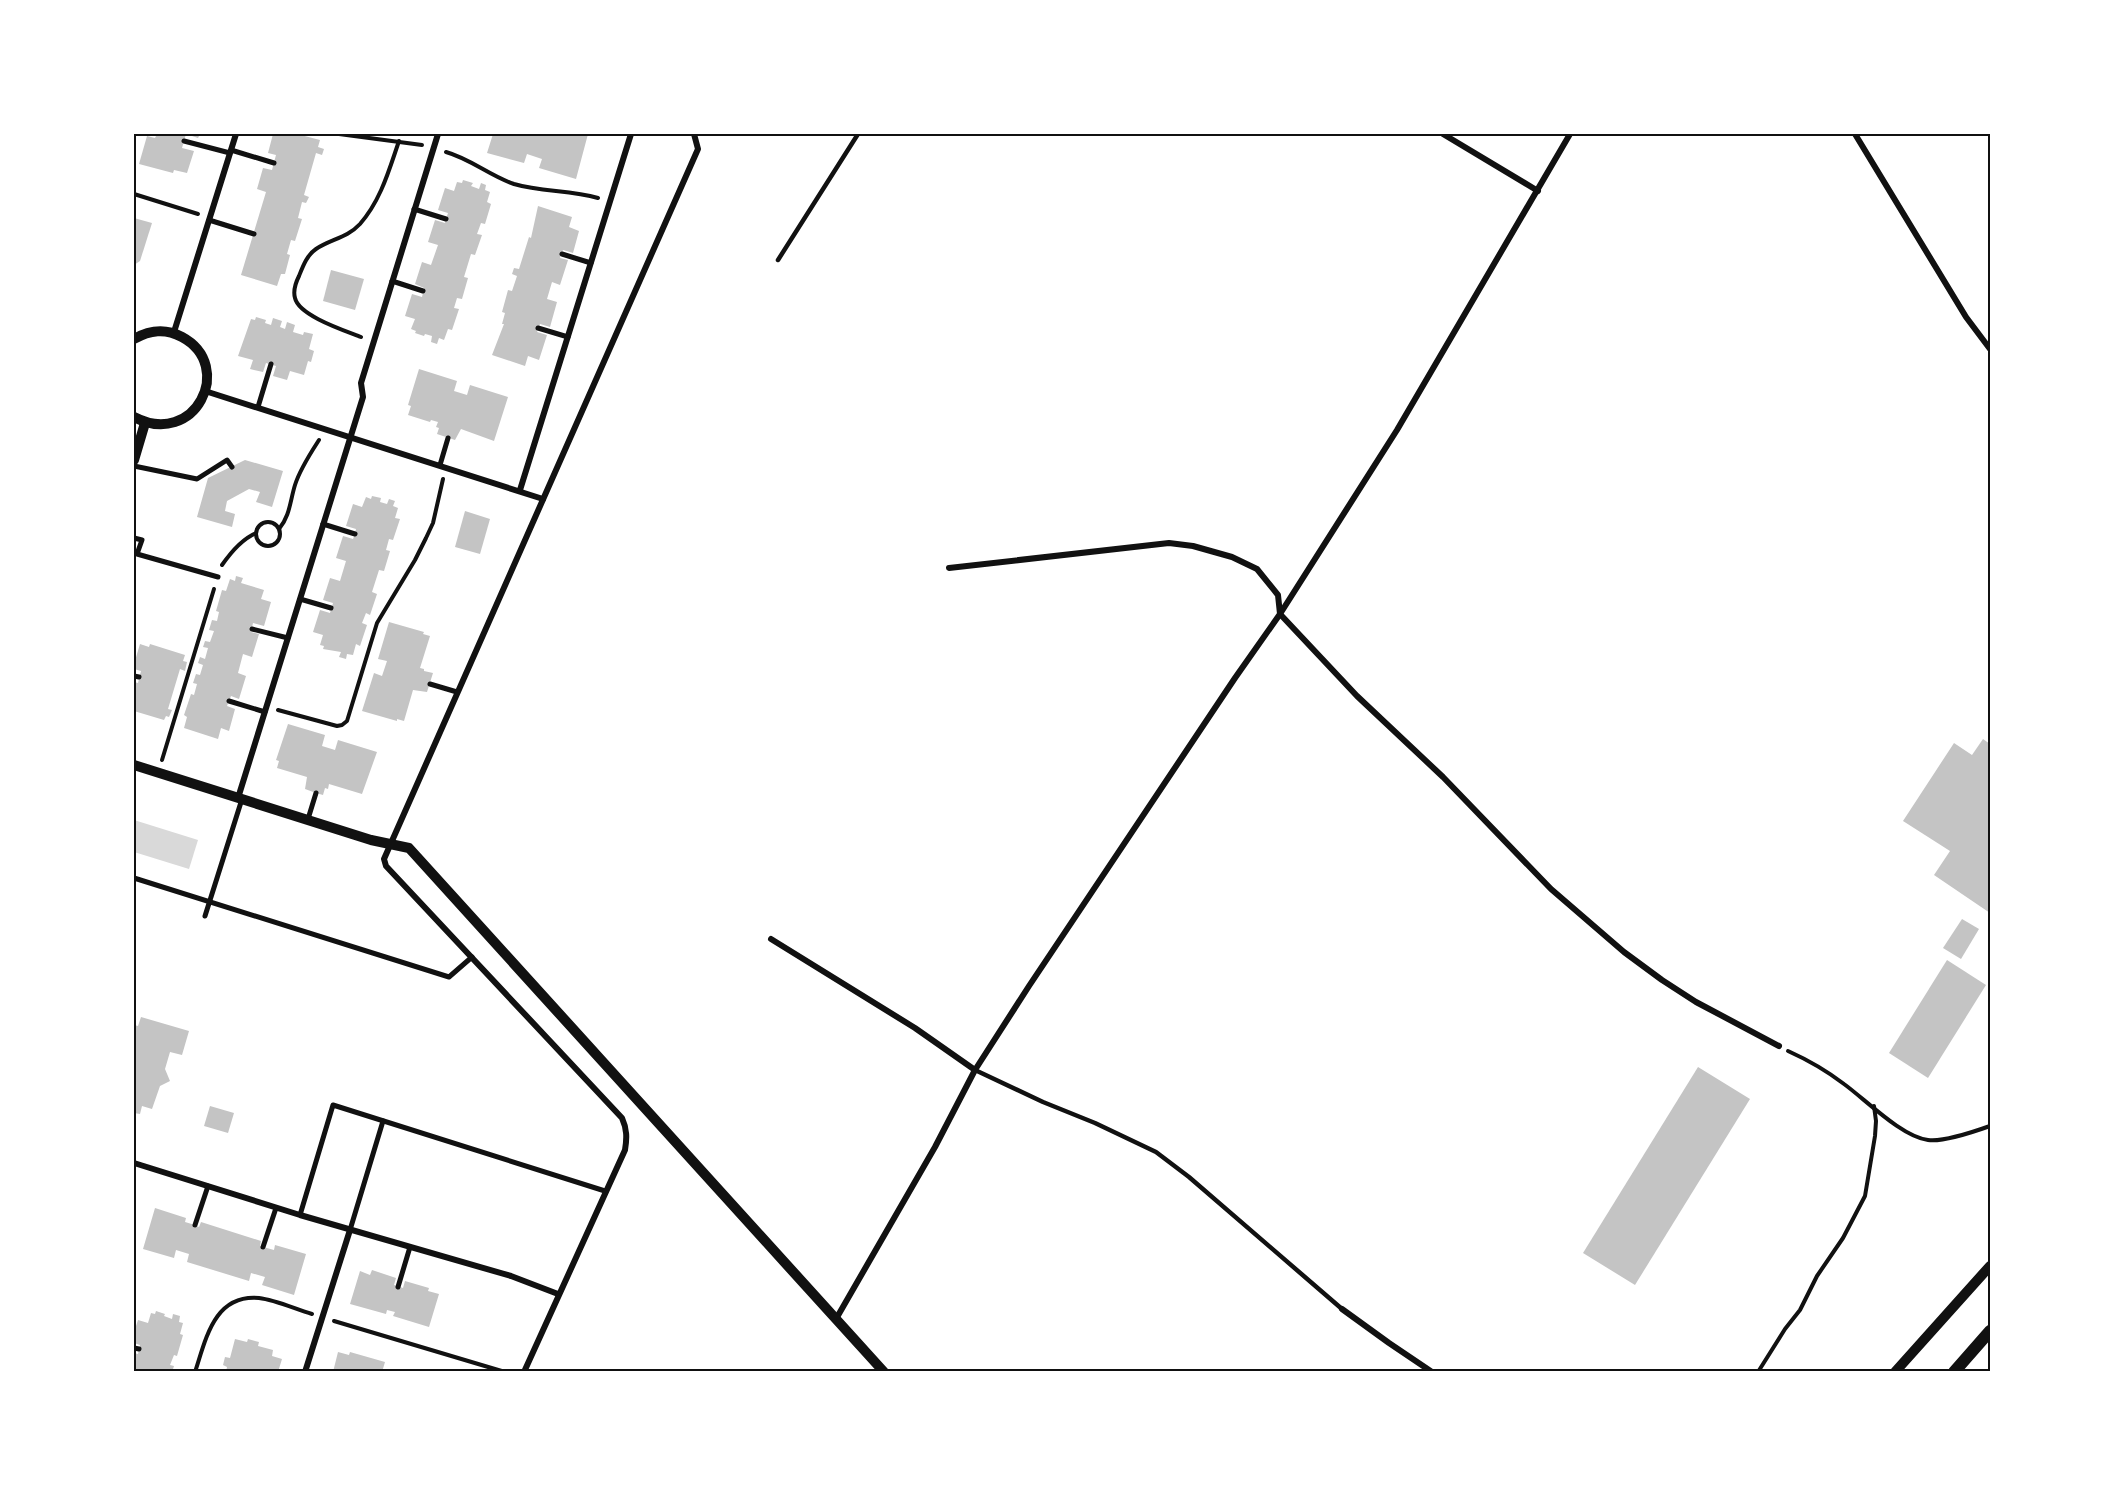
<svg xmlns="http://www.w3.org/2000/svg" width="2124" height="1505" viewBox="0 0 2124 1505" font-family="'PT Sans',sans-serif">
<style>
.water{fill:#d9d9d9}
.building{fill:#c4c4c4}
.lines{fill:none;stroke-linecap:round;stroke-linejoin:round}
.path{stroke:#111;stroke-width:4}
.service{stroke:#111;stroke-width:4.5}
.pedestrian{stroke:#111;stroke-width:5}
.minor{stroke:#111;stroke-width:6}
.tertiary{stroke:#111;stroke-width:10}
.secondary{stroke:#111;stroke-width:12}
.neatline{fill:none;stroke:#111;stroke-width:2}
</style>
<rect width="100%" height="100%" fill="#fff"/>
<path class="water" d="M 134,820 L 198,840 L 189,869 L 134,852 Z"/>
<g class="building">
<path d="M 157,134 L 200,134 L 198,138 L 186,134 L 182,148 L 194,151 L 187,173 L 174,170 L 173,173 L 139,164 L 147,136 L 155,138 Z"/>
<path d="M 273,134 L 297,134 L 320,140 L 318,147 L 324,149 L 322,155 L 316,153 L 304,195 L 309,197 L 306,203 L 302,202 L 298,218 L 302,219 L 295,241 L 291,240 L 287,254 L 290,255 L 285,274 L 281,274 L 277,286 L 241,275 L 266,192 L 257,189 L 263,168 L 272,170 L 276,155 L 268,153 Z"/>
<path d="M 493,134 L 588,134 L 576,179 L 539,168 L 542,159 L 527,154 L 524,163 L 487,153 Z"/>
<path d="M 463,180 L 473,183 L 471,186 L 479,189 L 481,183 L 486,185 L 485,190 L 490,192 L 487,202 L 491,204 L 485,224 L 481,223 L 477,234 L 482,235 L 475,255 L 471,254 L 464,277 L 468,278 L 462,299 L 457,298 L 454,308 L 459,309 L 452,330 L 448,329 L 444,340 L 439,338 L 437,344 L 431,342 L 432,336 L 425,334 L 424,336 L 415,333 L 416,331 L 411,329 L 415,319 L 405,316 L 412,294 L 422,297 L 424,288 L 415,284 L 422,262 L 431,265 L 438,245 L 428,242 L 435,220 L 445,223 L 446,219 L 448,213 L 438,210 L 445,188 L 454,191 L 457,182 L 462,183 Z"/>
<path d="M 538,206 L 572,217 L 569,227 L 579,231 L 573,253 L 563,250 L 560,258 L 568,260 L 560,285 L 552,282 L 547,299 L 557,302 L 550,327 L 540,324 L 537,332 L 547,335 L 539,360 L 528,356 L 525,366 L 492,355 L 504,324 L 502,324 L 505,313 L 502,312 L 508,290 L 512,291 L 517,276 L 512,274 L 514,268 L 519,269 L 529,237 L 531,238 Z"/>
<path d="M 134,218 L 152,223 L 140,261 L 134,265 Z"/>
<path d="M 331,270 L 364,279 L 355,310 L 323,301 Z"/>
<path d="M 256,317 L 266,320 L 265,323 L 271,325 L 273,318 L 282,321 L 280,327 L 285,329 L 287,322 L 295,325 L 293,332 L 303,335 L 304,332 L 313,334 L 309,349 L 314,351 L 311,362 L 308,361 L 304,375 L 290,371 L 287,380 L 273,376 L 276,366 L 266,363 L 263,372 L 250,369 L 253,360 L 238,356 L 251,319 L 255,320 Z"/>
<path d="M 419,369 L 457,381 L 454,391 L 467,395 L 470,385 L 508,397 L 494,441 L 461,429 L 455,440 L 437,434 L 439,428 L 436,427 L 438,422 L 431,420 L 430,422 L 408,415 L 411,406 L 408,405 Z"/>
<path d="M 245,460 L 283,471 L 272,507 L 256,502 L 260,492 L 249,489 L 227,501 L 225,511 L 235,514 L 232,527 L 197,517 L 208,478 Z"/>
<path d="M 372,496 L 381,498 L 380,502 L 387,504 L 389,499 L 395,501 L 393,506 L 398,508 L 395,518 L 400,519 L 393,540 L 389,539 L 386,550 L 390,551 L 384,571 L 379,570 L 372,592 L 377,594 L 370,615 L 366,613 L 362,623 L 367,625 L 360,646 L 356,644 L 353,655 L 347,654 L 346,659 L 339,657 L 341,652 L 323,649 L 324,646 L 320,645 L 323,635 L 313,632 L 320,610 L 330,613 L 333,603 L 323,600 L 330,578 L 340,581 L 346,561 L 336,558 L 343,536 L 353,539 L 355,534 L 356,529 L 346,526 L 353,504 L 362,507 L 366,497 L 371,499 Z"/>
<path d="M 465,511 L 490,519 L 480,554 L 455,547 Z"/>
<path d="M 236,576 L 243,578 L 241,583 L 264,590 L 261,599 L 271,602 L 264,626 L 253,623 L 251,632 L 259,634 L 252,657 L 243,654 L 238,673 L 246,676 L 239,699 L 231,696 L 227,706 L 235,709 L 229,731 L 221,728 L 218,739 L 184,728 L 187,717 L 184,715 L 191,694 L 194,695 L 197,684 L 193,683 L 196,674 L 200,675 L 203,665 L 198,663 L 200,657 L 205,659 L 208,648 L 203,647 L 205,641 L 210,642 L 214,631 L 209,630 L 212,620 L 217,621 L 219,612 L 216,611 L 222,590 L 226,591 L 230,579 L 235,581 Z"/>
<path d="M 389,622 L 424,632 L 423,634 L 430,636 L 420,668 L 424,669 L 424,671 L 433,673 L 427,692 L 413,690 L 404,721 L 397,719 L 397,721 L 362,711 L 374,673 L 382,676 L 387,661 L 378,659 Z"/>
<path d="M 140,644 L 149,647 L 150,644 L 185,655 L 183,661 L 187,662 L 185,671 L 180,669 L 168,709 L 172,710 L 169,717 L 166,716 L 164,720 L 134,711 L 134,682 L 138,683 L 141,671 L 134,669 L 134,664 Z"/>
<path d="M 288,724 L 325,735 L 322,746 L 335,750 L 338,740 L 377,752 L 362,794 L 329,784 L 328,789 L 325,788 L 323,795 L 316,793 L 305,789 L 307,777 L 277,768 L 279,761 L 276,760 Z"/>
<path d="M 1983,739 L 1990,744 L 1990,913 L 1934,875 L 1950,851 L 1903,821 L 1954,743 L 1972,755 Z"/>
<path d="M 1962,919 L 1979,929 L 1961,959 L 1943,948 Z"/>
<path d="M 1947,960 L 1986,985 L 1928,1078 L 1889,1053 Z"/>
<path d="M 141,1017 L 189,1031 L 182,1055 L 170,1052 L 165,1069 L 170,1081 L 160,1086 L 152,1109 L 142,1106 L 140,1114 L 134,1113 L 134,1025 L 138,1026 Z"/>
<path d="M 1698,1067 L 1750,1099 L 1635,1285 L 1583,1253 Z"/>
<path d="M 210,1106 L 234,1113 L 228,1133 L 204,1126 Z"/>
<path d="M 155,1208 L 186,1218 L 185,1222 L 195,1225 L 199,1227 L 201,1222 L 261,1241 L 260,1246 L 263,1247 L 274,1250 L 275,1245 L 306,1254 L 294,1295 L 262,1285 L 265,1277 L 251,1273 L 249,1281 L 187,1262 L 189,1254 L 176,1250 L 174,1258 L 143,1249 Z"/>
<path d="M 372,1270 L 396,1278 L 394,1285 L 403,1288 L 405,1281 L 429,1288 L 428,1291 L 439,1294 L 429,1327 L 393,1316 L 395,1312 L 387,1310 L 386,1314 L 350,1304 L 360,1271 L 370,1275 Z"/>
<path d="M 156,1311 L 165,1314 L 164,1316 L 172,1319 L 173,1314 L 180,1316 L 179,1322 L 183,1323 L 180,1334 L 183,1335 L 177,1356 L 174,1355 L 170,1365 L 174,1366 L 172,1372 L 134,1372 L 134,1353 L 138,1354 L 140,1345 L 134,1343 L 134,1332 L 138,1320 L 148,1323 L 151,1313 L 155,1314 Z"/>
<path d="M 235,1339 L 247,1342 L 248,1339 L 259,1342 L 258,1346 L 273,1350 L 272,1356 L 282,1359 L 278,1372 L 226,1372 L 227,1367 L 223,1365 L 225,1357 L 230,1358 Z"/>
<path d="M 338,1352 L 349,1355 L 350,1352 L 385,1362 L 382,1372 L 333,1372 Z"/>
</g>
<g class="lines">
<g class="path">
<path d="M 339,134 L 422,145"/>
<path d="M 446,152 C 471,159 490,176 514,184 C 542,192 570,190 598,198"/>
<path d="M 134,194 L 198,214"/>
<path d="M 361,337 C 346,331 299,316 295,298 C 293,291 296,282 299,276 C 303,266 307,255 316,249 C 331,239 347,238 360,224 C 381,200 389,170 399,141"/>
<circle cx="268" cy="534" r="12"/>
<path d="M 279,529 C 290,516 290,501 295,485 C 300,469 310,454 319,440"/>
<path d="M 222,565 C 231,552 242,539 256,533"/>
<path d="M 278,710 L 337,726 L 342,725 L 347,721 L 377,623 L 415,560 L 426,538 L 433,523 L 443,479"/>
<path d="M 162,760 L 214,589"/>
<path d="M 1788,1051 C 1808,1060 1827,1071 1844,1084 C 1866,1100 1902,1137 1928,1140 C 1943,1142 1976,1131 1990,1126"/>
<path d="M 334,1321 L 505,1372"/>
<path d="M 195,1372 C 206,1339 214,1294 259,1298 C 276,1300 295,1309 312,1314"/>
<path d="M 1758,1372 L 1785,1329 L 1800,1310 L 1817,1276 L 1843,1238 L 1865,1196 L 1875,1136 L 1876,1121 L 1874,1106"/>
</g>
<g class="service">
<path d="M 778,260 L 858,134"/>
<path d="M 975,1070 L 1043,1102 L 1095,1123 L 1156,1152 L 1189,1177 L 1342,1309"/>
</g>
<g class="pedestrian">
<path d="M 184,141 L 230,153"/>
<path d="M 231,150 L 274,163"/>
<path d="M 414,209 L 446,219"/>
<path d="M 209,220 L 254,234"/>
<path d="M 562,254 L 591,263"/>
<path d="M 392,281 L 423,291"/>
<path d="M 538,328 L 568,337"/>
<path d="M 258,407 L 271,364"/>
<path d="M 440,465 L 448,438"/>
<path d="M 134,466 L 197,479 L 227,460 L 232,467"/>
<path d="M 323,524 L 355,534"/>
<path d="M 134,538 L 142,540 L 137,554 L 218,577"/>
<path d="M 300,599 L 331,608"/>
<path d="M 252,629 L 288,638"/>
<path d="M 134,676 L 139,677"/>
<path d="M 430,684 L 457,692"/>
<path d="M 229,701 L 265,712"/>
<path d="M 308,819 L 316,793"/>
<path d="M 134,878 L 449,977 L 472,957"/>
<path d="M 205,916 L 242,799"/>
<path d="M 300,1215 L 333,1105 L 605,1191"/>
<path d="M 195,1225 L 208,1186"/>
<path d="M 350,1230 L 383,1121"/>
<path d="M 263,1247 L 276,1208"/>
<path d="M 398,1287 L 410,1247"/>
<path d="M 134,1348 L 139,1349"/>
</g>
<g class="minor">
<path d="M 1443,134 L 1538,191"/>
<path d="M 1855,134 L 1966,317 L 1990,349"/>
<path d="M 174,332 L 236,134"/>
<path d="M 205,391 L 543,499"/>
<path d="M 520,490 L 631,134"/>
<path d="M 949,568 L 1169,543 L 1193,546 L 1232,557 L 1257,569 L 1278,595 L 1280,614 L 1357,696 L 1443,777 L 1551,889 L 1624,952 L 1662,980 L 1696,1002 L 1779,1046"/>
<path d="M 238,798 L 363,397 L 361,383 L 438,134"/>
<path d="M 771,939 L 915,1028 L 975,1070"/>
<path d="M 134,1163 L 300,1215 L 511,1276 L 558,1294"/>
<path d="M 1342,1309 L 1389,1343 L 1432,1372"/>
<path d="M 836,1319 L 935,1147 L 975,1070 L 1029,986 L 1235,678 L 1280,614 L 1397,430 L 1570,134"/>
<path d="M 305,1372 L 350,1230"/>
<path d="M 524,1372 L 625,1150 C 627,1138 627,1129 622,1118 L 386,866 L 384,859 L 698,149 L 694,134"/>
</g>
<g class="tertiary">
<path d="M 134,339 C 150,330 165,328 182,337 C 236,366 195,449 134,417"/>
<path d="M 134,460 L 145,423"/>
<path d="M 134,765 L 371,840 L 409,848 L 884,1372"/>
<path d="M 1895,1372 L 1990,1266"/>
</g>
<path class="secondary" d="M 1954,1372 L 1990,1331"/>
</g>
<rect width="2124" height="1505" fill="none" stroke="#ffffff" stroke-width="270"/>
<rect x="135" y="135" width="1854" height="1235" class="neatline"/>
</svg>
